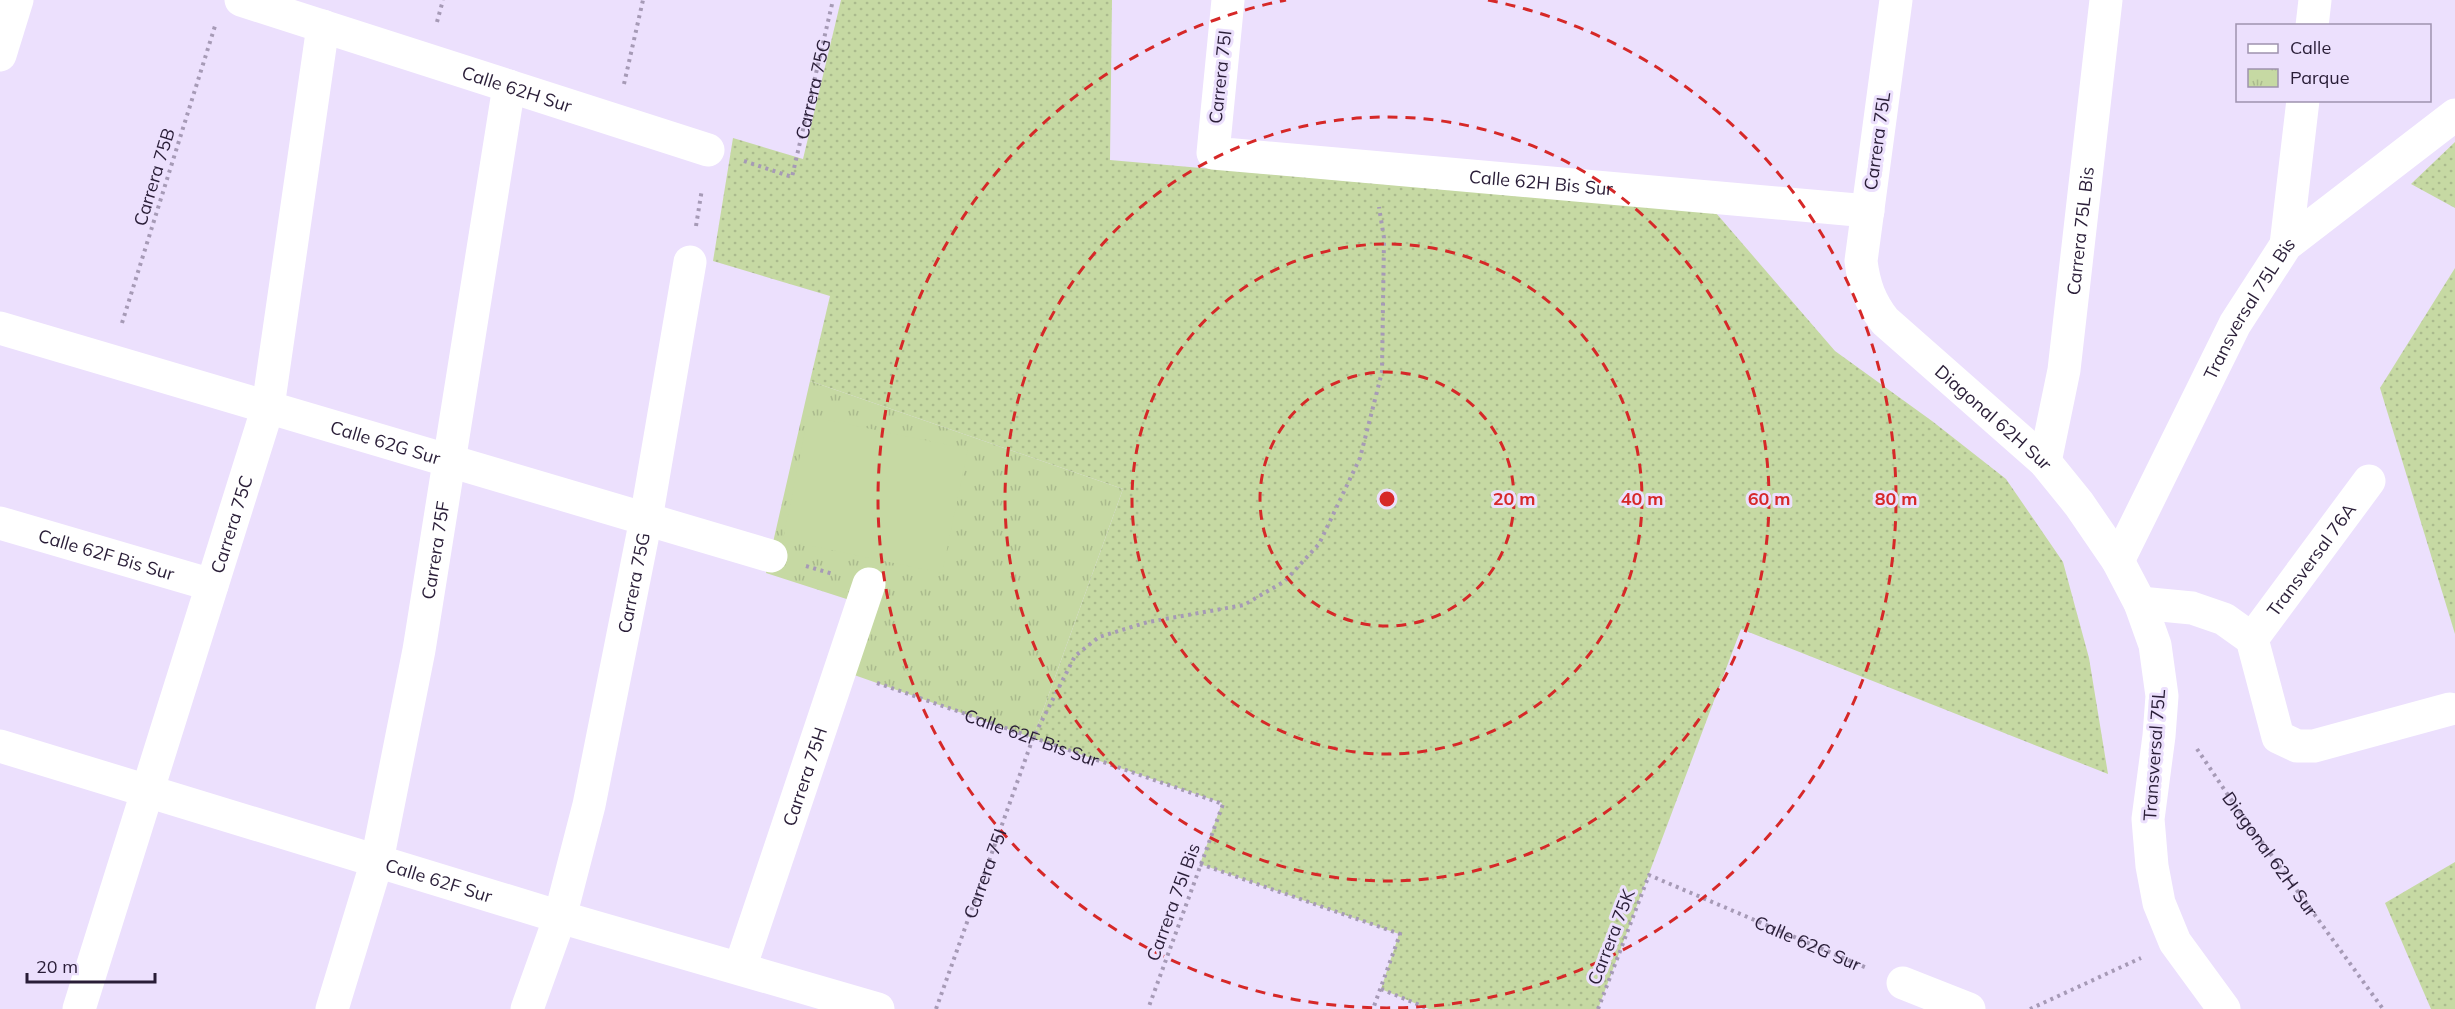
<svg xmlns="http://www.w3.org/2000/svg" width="2455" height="1009" viewBox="0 0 2455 1009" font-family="Mulish,sans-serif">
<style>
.grass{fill:url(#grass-dots)}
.park{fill:url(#park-tufts)}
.pitch{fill:#c6d9a3}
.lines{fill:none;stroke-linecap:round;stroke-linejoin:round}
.path{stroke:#a69ab6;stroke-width:4;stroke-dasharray:3 4.5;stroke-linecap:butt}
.minor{stroke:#fff;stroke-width:33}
.tertiary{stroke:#fff;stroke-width:33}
.ring{fill:none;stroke:#d62828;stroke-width:3;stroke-dasharray:10 8}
.labels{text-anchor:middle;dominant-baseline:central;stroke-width:6;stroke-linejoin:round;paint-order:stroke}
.street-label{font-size:18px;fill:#291d37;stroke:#ece0fd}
.centre{fill:#d62828;stroke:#ece0fd;stroke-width:3}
.ring-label{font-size:18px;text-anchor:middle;font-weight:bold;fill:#d62828;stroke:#ece0fd;stroke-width:6;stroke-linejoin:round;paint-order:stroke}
</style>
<defs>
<pattern id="grass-dots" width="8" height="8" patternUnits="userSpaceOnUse" patternTransform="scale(1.5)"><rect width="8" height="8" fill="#c6d9a3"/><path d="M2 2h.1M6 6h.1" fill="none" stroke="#aaba8d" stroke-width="1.8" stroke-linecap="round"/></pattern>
<pattern id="park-tufts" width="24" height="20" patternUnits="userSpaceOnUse" patternTransform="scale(1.5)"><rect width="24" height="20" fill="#c6d9a3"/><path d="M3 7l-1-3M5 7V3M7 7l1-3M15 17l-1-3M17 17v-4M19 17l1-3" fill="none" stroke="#aaba8d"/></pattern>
</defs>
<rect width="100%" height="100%" fill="#ece0fd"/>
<g class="grass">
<path d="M 841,0 L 1112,0 L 1110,160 L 1716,213 L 1835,351 L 1932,421 L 2006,479 L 2063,562 L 2089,658 L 2108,774 L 1741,629 L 1598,1009 L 1429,1009 L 1381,989 L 1399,934 L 1200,864 L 1222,803 L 1033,738 L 1123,489 L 810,381 L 830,296 L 713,261 L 733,138 L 803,159 Z"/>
<path d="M 2455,142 L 2455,208 L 2411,184 Z"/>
<path d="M 2455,268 L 2455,634 L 2380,388 Z"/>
<path d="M 2455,862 L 2455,1009 L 2431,1009 L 2385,903 Z"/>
</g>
<path class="park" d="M 810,381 L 1123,489 L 1033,738 L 840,670 L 862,604 L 766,573 Z"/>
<path class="pitch" d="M 808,416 L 968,449 L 942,573 L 783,540 Z"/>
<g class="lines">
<g class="path">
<path d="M 437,22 L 443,0"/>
<path d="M 624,84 L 643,0"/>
<path id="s1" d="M 744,161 L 792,177 L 833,0"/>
<path d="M 696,226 L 702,189"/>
<path d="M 122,323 L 215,26"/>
<path d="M 806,566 L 833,574"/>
<path id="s2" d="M 877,683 L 1223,804 L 1148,1009"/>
<path id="s3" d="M 2197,749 L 2230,798 L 2383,1009"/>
<path d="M 1200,864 L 1400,934 L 1373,1009"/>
<path d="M 1381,989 L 1429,1009"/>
<path id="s4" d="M 936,1009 L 1033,738 L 1075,656 L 1099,637 L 1148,622 L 1244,605 L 1285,581 L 1319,544 L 1360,458 L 1382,372 L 1384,238 L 1379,207"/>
<path id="s5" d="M 1598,1009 L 1649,875 L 1867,968"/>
<path d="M 2030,1009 L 2141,958"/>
</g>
<g class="minor">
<path id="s6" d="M 241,0 L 708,150"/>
<path id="s7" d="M 1228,0 L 1213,153 L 1868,211"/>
<path d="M 2312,26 L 2315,0"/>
<path d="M 0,55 L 17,0"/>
<path d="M 2286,245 L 2303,100"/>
<path id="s8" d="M 0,328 L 771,556"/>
<path id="s9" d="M 2045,462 L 2064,370 L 2106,0"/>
<path id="s10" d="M 0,523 L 212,585"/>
<path id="s11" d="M 2118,561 L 2235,324 L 2286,245 L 2455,115"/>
<path d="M 2140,603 L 2192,608 L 2224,619 L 2252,639 L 2278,737 L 2297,746 L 2314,746 L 2450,709"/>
<path id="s12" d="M 2252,639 L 2369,481"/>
<path id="s13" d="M 0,746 L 560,917 L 878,1009"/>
<path id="s14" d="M 740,968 L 869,584"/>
<path d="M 1903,983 L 1969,1009"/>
<path id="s15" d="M 79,1009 L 268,407 L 323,26"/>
<path id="s16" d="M 332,1009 L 377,861 L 419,650 L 509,86"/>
<path id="s17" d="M 527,1009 L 560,917 L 589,805 L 646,519 L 690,262"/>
</g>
<path class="tertiary" id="s18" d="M 1896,0 L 1861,261 C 1864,285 1870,302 1885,321 L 2045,462 L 2079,504 L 2118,561 L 2140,603 L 2155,645 L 2162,696 L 2159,736 L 2148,819 L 2152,866 L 2159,903 L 2175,942 L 2224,1009"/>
</g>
<g class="ring">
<circle cx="1387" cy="499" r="127"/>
<circle cx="1387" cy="499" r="255"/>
<circle cx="1387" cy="499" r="382"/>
<path d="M1488 0A509 509 0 1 1 1286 0"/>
</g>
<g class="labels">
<g class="street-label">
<text transform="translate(1220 77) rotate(-84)">Carrera 75I</text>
<text stroke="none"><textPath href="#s6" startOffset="290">Calle 62H Sur</textPath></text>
<text stroke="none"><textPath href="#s1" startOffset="141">Carrera 75G</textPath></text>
<text transform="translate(1877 141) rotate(-82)">Carrera 75L</text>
<text transform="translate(154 177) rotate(-73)">Carrera 75B</text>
<text stroke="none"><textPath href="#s7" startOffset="483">Calle 62H Bis Sur</textPath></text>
<text stroke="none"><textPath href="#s9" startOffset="234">Carrera 75L Bis</textPath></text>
<text stroke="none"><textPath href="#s11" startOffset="285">Transversal 75L Bis</textPath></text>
<text stroke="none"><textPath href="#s18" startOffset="474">Diagonal 62H Sur</textPath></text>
<text stroke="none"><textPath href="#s8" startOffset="402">Calle 62G Sur</textPath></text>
<text stroke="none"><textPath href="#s15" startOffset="508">Carrera 75C</textPath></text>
<text stroke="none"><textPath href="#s16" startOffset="471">Carrera 75F</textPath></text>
<text stroke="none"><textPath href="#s10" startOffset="111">Calle 62F Bis Sur</textPath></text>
<text stroke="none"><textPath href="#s12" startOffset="99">Transversal 76A</textPath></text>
<text stroke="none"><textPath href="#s17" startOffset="440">Carrera 75G</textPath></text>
<text stroke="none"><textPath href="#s2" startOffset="164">Calle 62F Bis Sur</textPath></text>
<text transform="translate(2154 755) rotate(-86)">Transversal 75L</text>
<text stroke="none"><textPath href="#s14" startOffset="202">Carrera 75H</textPath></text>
<text stroke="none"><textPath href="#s3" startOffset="128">Diagonal 62H Sur</textPath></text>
<text stroke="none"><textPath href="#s4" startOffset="144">Carrera 75I</textPath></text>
<text stroke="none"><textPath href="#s13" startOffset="459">Calle 62F Sur</textPath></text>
<text transform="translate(1173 902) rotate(-70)">Carrera 75I Bis</text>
<text transform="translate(1611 937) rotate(-69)">Carrera 75K</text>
<text stroke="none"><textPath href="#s5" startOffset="316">Calle 62G Sur</textPath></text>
</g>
</g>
<circle cx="1387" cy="499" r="9" class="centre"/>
<g class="ring-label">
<text x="1514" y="505">20 m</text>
<text x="1642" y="505">40 m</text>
<text x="1769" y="505">60 m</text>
<text x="1896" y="505">80 m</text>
</g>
<rect x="2236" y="24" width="195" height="78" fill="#ece0fd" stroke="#9e92ae" stroke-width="1.5"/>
<rect x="2248" y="44" width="30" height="9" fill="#ffffff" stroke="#9e92ae" stroke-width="1.5"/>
<text x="2290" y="54" font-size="18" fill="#291d37">Calle</text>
<rect x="2248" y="69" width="30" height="18" fill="url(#park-tufts)" stroke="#9e92ae" stroke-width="1.5"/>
<text x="2290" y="84" font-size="18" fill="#291d37">Parque</text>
<path d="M27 973v9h128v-9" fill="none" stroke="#291d37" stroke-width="3"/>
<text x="36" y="973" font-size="18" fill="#291d37" stroke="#ece0fd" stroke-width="4.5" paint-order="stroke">20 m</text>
</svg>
